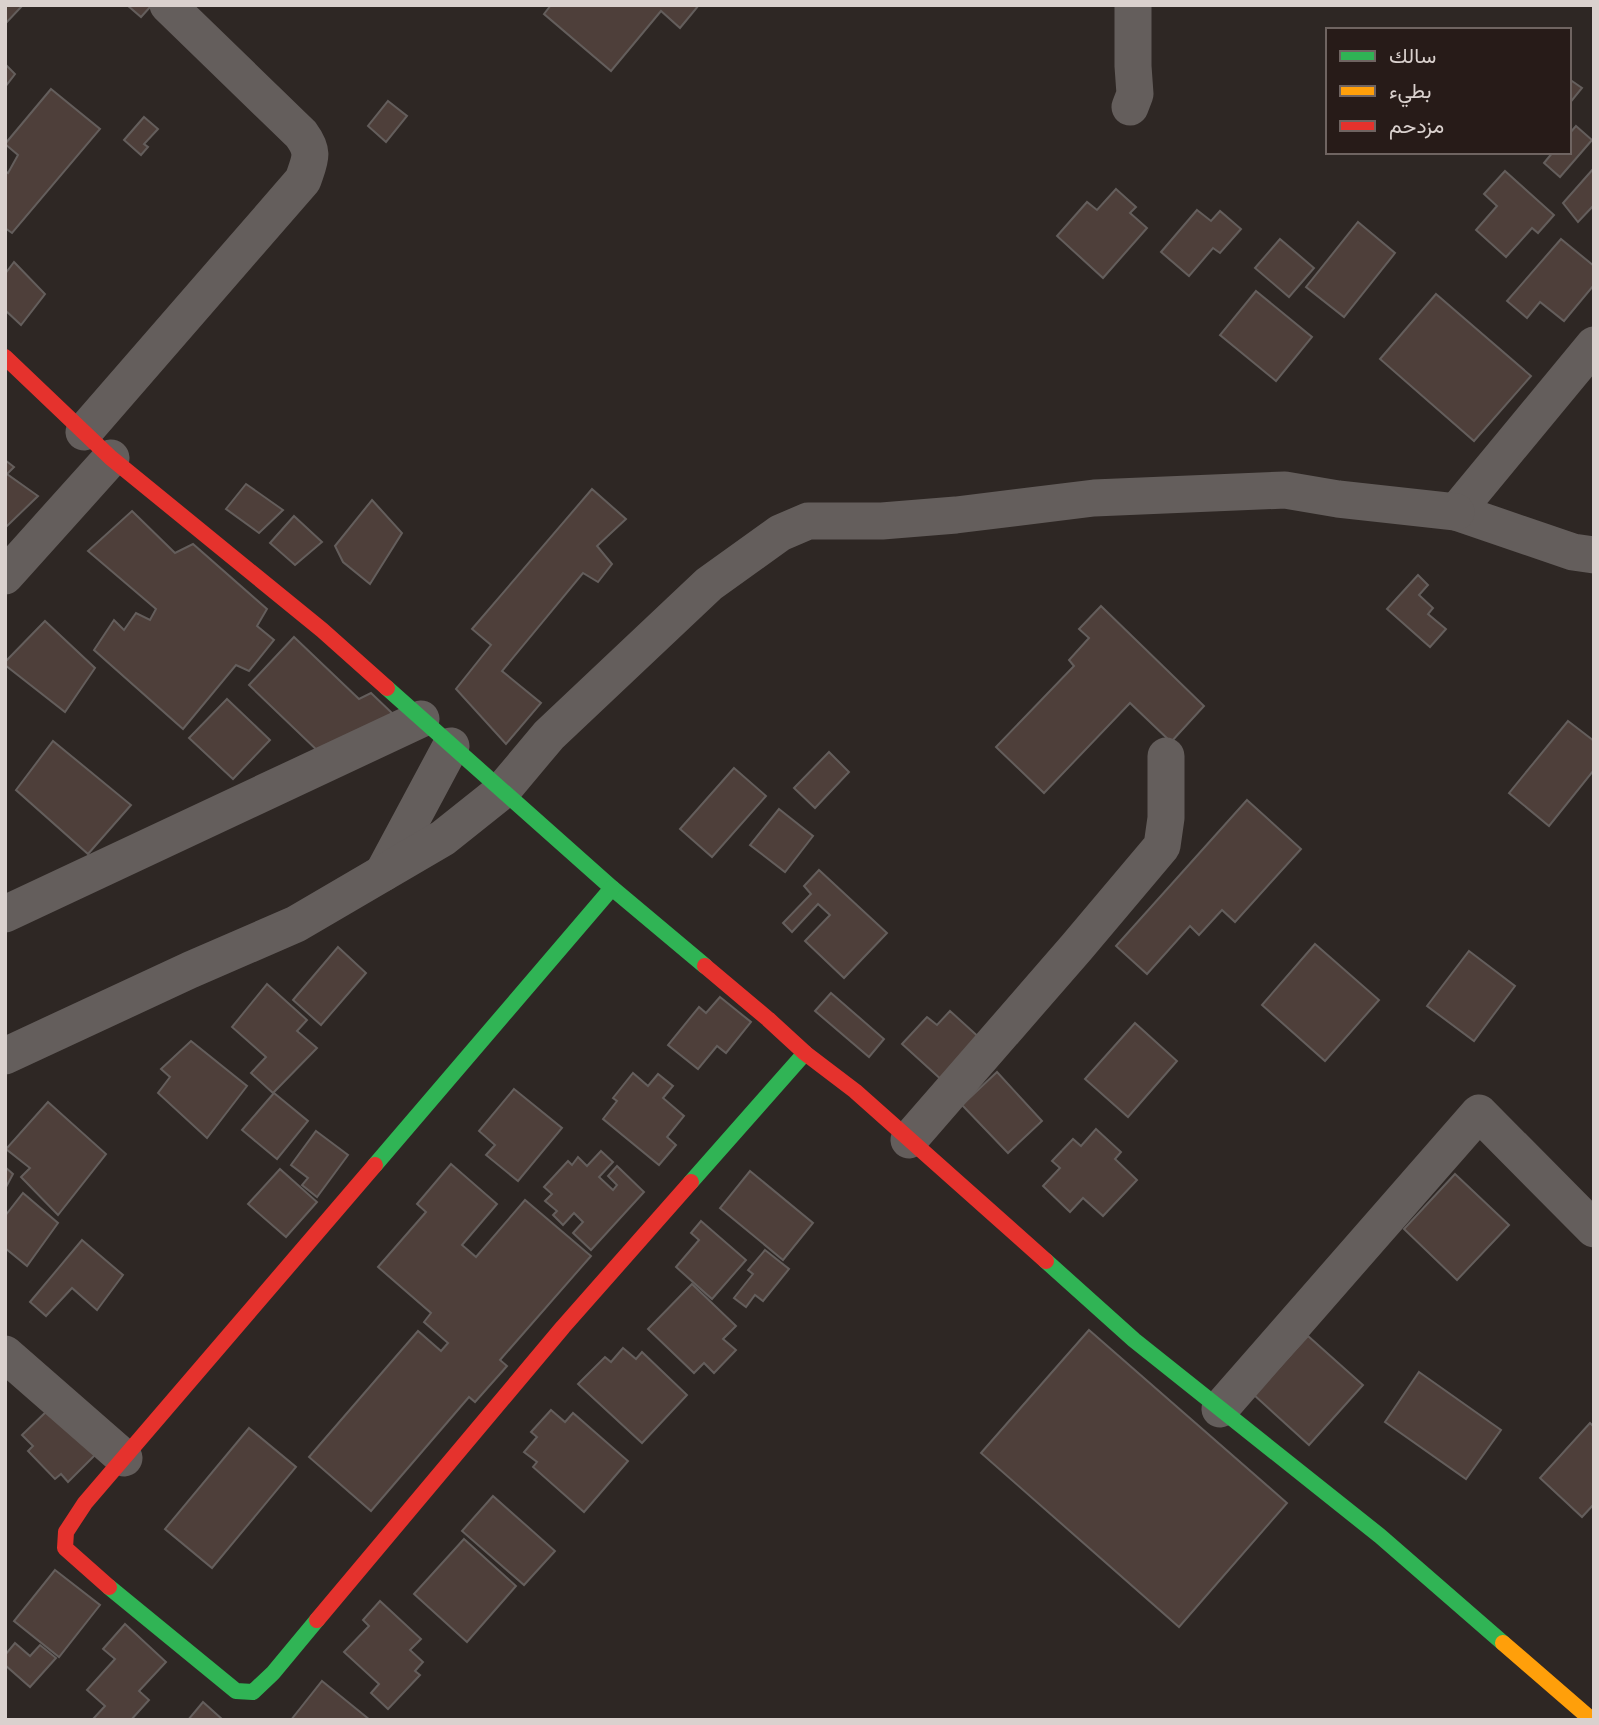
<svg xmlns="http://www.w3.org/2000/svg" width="1599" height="1725" viewBox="0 0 1599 1725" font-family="Karla,Vazirmatn,sans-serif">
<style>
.building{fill:#4e3f3a;stroke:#645e5c;stroke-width:2}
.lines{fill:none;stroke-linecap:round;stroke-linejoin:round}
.street{stroke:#645e5c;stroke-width:37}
.fast{stroke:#30b455;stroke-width:16}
.slow{stroke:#ff9f0a;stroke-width:16}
.jam{stroke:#e5322d;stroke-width:16}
</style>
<rect width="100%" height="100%" fill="#2e2724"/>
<g class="building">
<path d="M 5,5 L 23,5 L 5,24 Z"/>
<path d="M 127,5 L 150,5 L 151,6 L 141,17 Z"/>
<path d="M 551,5 L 699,5 L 680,28 L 661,11 L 611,71 L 544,14 Z"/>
<path d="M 5,64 L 15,74 L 5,87 Z"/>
<path d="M 1569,79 L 1582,88 L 1569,104 Z"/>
<path d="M 51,89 L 100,129 L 12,233 L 5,228 L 5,171 L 8,173 L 18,155 L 5,144 Z"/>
<path d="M 388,101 L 407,116 L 386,142 L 368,126 Z"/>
<path d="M 144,117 L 158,129 L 144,144 L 148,147 L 141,155 L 124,140 Z"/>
<path d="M 1576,126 L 1592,140 L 1560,177 L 1544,163 L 1553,152 L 1569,152 L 1569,134 Z"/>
<path d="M 1594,168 L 1594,205 L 1578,222 L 1563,203 Z"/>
<path d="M 1505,171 L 1554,215 L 1538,233 L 1532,228 L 1506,257 L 1476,230 L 1497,206 L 1484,194 Z"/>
<path d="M 1116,189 L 1136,207 L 1130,213 L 1147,228 L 1103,278 L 1057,236 L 1087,202 L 1097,210 Z"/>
<path d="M 1197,210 L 1211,221 L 1220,211 L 1241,229 L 1220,253 L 1213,248 L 1189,276 L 1161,252 Z"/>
<path d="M 1358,222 L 1395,253 L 1344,317 L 1306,287 Z"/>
<path d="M 1280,239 L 1314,268 L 1289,297 L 1255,268 Z"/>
<path d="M 1561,239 L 1594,266 L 1594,285 L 1564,321 L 1540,302 L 1527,318 L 1507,301 Z"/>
<path d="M 14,262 L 45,294 L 21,325 L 5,310 L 5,274 Z"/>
<path d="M 1256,291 L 1312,337 L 1276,381 L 1220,335 Z"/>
<path d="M 1436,294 L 1531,376 L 1474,441 L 1380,359 Z"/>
<path d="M 5,460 L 14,467 L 7,474 L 38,496 L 6,527 Z"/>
<path d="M 246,484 L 283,510 L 259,533 L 226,509 Z"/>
<path d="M 592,489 L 626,519 L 597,546 L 612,564 L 598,582 L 583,573 L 502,671 L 541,703 L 506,744 L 456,689 L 491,645 L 472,629 Z"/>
<path d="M 372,500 L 402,533 L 370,584 L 343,562 L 335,546 Z"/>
<path d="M 132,511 L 175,553 L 193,544 L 267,609 L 257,626 L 274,640 L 249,671 L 236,665 L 183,729 L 94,650 L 114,620 L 124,630 L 136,613 L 150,620 L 156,609 L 88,551 Z"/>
<path d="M 294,516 L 322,542 L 295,565 L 270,543 Z"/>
<path d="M 1418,575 L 1428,585 L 1419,595 L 1433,608 L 1428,614 L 1446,629 L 1430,647 L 1387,609 Z"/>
<path d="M 1101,606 L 1204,706 L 1171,742 L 1130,703 L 1044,793 L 996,747 L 1074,666 L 1069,660 L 1089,638 L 1079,629 Z"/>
<path d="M 45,621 L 95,668 L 65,712 L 5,665 L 5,662 Z"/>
<path d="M 294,637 L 359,699 L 371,693 L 393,714 L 321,754 L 249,685 Z"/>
<path d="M 227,699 L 270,740 L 233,779 L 189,738 Z"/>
<path d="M 1568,721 L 1594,741 L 1594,770 L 1549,826 L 1509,793 Z"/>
<path d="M 53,741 L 131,805 L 88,854 L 16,790 Z"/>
<path d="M 829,752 L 849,772 L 815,808 L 794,788 Z"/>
<path d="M 734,768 L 766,796 L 712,857 L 680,829 Z"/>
<path d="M 1247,800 L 1301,849 L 1235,922 L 1222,910 L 1199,935 L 1190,926 L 1147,974 L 1116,946 Z"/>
<path d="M 779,809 L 813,836 L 785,872 L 750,845 Z"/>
<path d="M 819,870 L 887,933 L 844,978 L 805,941 L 830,915 L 818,904 L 792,932 L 783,923 L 811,894 L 804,886 Z"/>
<path d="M 1315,944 L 1379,1000 L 1325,1061 L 1262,1005 Z"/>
<path d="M 338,947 L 366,973 L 321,1025 L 293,1000 Z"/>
<path d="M 1469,951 L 1515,986 L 1474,1041 L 1427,1006 Z"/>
<path d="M 267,984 L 307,1020 L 297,1031 L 317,1048 L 273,1093 L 251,1073 L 266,1057 L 232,1027 Z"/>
<path d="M 831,993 L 884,1039 L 869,1057 L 815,1011 Z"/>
<path d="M 720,997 L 751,1022 L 726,1053 L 717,1046 L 698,1069 L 668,1045 L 699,1007 L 706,1013 Z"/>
<path d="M 950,1011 L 982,1040 L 944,1082 L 902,1044 L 927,1017 L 937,1025 Z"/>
<path d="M 1135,1023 L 1177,1061 L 1128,1117 L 1085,1079 Z"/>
<path d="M 191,1041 L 247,1086 L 207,1138 L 158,1093 L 170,1077 L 161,1069 Z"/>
<path d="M 997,1072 L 1042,1121 L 1008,1153 L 962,1105 Z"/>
<path d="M 633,1073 L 648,1086 L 658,1074 L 673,1086 L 663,1098 L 684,1116 L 667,1137 L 676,1145 L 659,1165 L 603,1119 L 617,1101 L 613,1098 Z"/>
<path d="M 514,1089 L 562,1128 L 518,1181 L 486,1155 L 495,1145 L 479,1131 Z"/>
<path d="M 274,1093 L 308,1121 L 277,1159 L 242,1130 Z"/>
<path d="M 48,1102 L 106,1154 L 58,1215 L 21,1177 L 30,1168 L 6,1149 Z"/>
<path d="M 1096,1129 L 1121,1152 L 1115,1159 L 1137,1180 L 1103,1216 L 1083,1198 L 1070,1212 L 1043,1186 L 1060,1168 L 1052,1161 L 1073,1139 L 1081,1146 Z"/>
<path d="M 316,1131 L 348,1155 L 317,1197 L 302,1185 L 308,1178 L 291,1165 Z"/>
<path d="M 601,1151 L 613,1162 L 599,1177 L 613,1190 L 617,1185 L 608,1176 L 617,1166 L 644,1192 L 591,1250 L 573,1233 L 583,1222 L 574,1213 L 563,1225 L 553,1215 L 557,1211 L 545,1201 L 552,1194 L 544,1187 L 568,1161 L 572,1165 L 578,1157 L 587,1166 Z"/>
<path d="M 451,1164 L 497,1204 L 462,1245 L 476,1257 L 525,1200 L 591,1256 L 500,1360 L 507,1366 L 475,1402 L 469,1397 L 371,1511 L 309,1457 L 418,1331 L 441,1351 L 448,1343 L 424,1322 L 431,1313 L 378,1267 L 426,1212 L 417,1204 Z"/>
<path d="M 5,1167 L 13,1174 L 5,1189 Z"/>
<path d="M 280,1169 L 317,1202 L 286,1237 L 248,1204 Z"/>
<path d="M 750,1171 L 813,1223 L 783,1260 L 720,1208 Z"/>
<path d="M 1455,1174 L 1509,1225 L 1457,1280 L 1404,1229 Z"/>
<path d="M 23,1193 L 58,1223 L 27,1266 L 5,1248 L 5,1216 Z"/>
<path d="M 701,1221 L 746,1260 L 712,1299 L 676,1267 L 699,1240 L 691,1233 Z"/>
<path d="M 82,1240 L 123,1275 L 97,1310 L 72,1288 L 46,1316 L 30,1302 Z"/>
<path d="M 765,1250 L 789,1269 L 763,1301 L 755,1295 L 746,1307 L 734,1298 L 753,1274 L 748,1270 Z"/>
<path d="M 692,1284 L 736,1326 L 723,1339 L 736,1350 L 714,1373 L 704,1363 L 694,1373 L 648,1329 Z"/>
<path d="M 1089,1330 L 1287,1503 L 1179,1627 L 981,1453 Z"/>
<path d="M 1308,1336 L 1363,1385 L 1309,1445 L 1254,1395 Z"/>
<path d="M 623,1348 L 636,1359 L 642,1352 L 687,1395 L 642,1443 L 578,1384 L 605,1357 L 611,1362 Z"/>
<path d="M 1419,1372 L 1501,1430 L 1466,1479 L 1385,1422 Z"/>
<path d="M 49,1409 L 95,1455 L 68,1482 L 61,1474 L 55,1479 L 28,1451 L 33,1446 L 22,1435 Z"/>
<path d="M 551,1410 L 565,1422 L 573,1413 L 628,1461 L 584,1512 L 533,1467 L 537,1462 L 524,1452 L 537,1437 L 531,1432 Z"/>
<path d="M 1590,1423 L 1594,1427 L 1594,1504 L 1582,1517 L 1540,1478 Z"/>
<path d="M 249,1428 L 296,1467 L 212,1568 L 165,1529 Z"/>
<path d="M 493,1496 L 555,1551 L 524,1585 L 462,1531 Z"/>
<path d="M 464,1539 L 516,1586 L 467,1642 L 414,1594 Z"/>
<path d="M 55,1570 L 100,1605 L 59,1657 L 14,1621 Z"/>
<path d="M 380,1601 L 421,1639 L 410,1650 L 423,1662 L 415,1671 L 420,1675 L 388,1709 L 371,1693 L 379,1684 L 344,1652 L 369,1626 L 363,1620 Z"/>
<path d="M 125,1624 L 166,1662 L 139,1691 L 149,1700 L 131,1720 L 93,1719 L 105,1706 L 87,1690 L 115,1659 L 103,1649 Z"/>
<path d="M 15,1643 L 30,1656 L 40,1645 L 56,1658 L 30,1687 L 5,1665 L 5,1655 Z"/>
<path d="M 322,1681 L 370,1720 L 291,1720 Z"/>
<path d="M 203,1702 L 223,1720 L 188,1720 Z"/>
</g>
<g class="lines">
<g class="street">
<path d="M 1130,107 L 1135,94 L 1133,66 L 1133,5"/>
<path d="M 1594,345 L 1456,512 L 1573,552 L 1594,555"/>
<path d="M 84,432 L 303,180 C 310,159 315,153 301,134 L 168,5"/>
<path d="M 5,576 L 111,458"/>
<path d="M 383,873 L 451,746"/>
<path d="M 5,914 L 421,719"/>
<path d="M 5,1056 L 190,970 L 296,924 L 443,838 L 502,791 L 549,735 L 709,584 L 780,533 L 808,521 L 882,521 L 956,515 L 1094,498 L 1285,490 L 1338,499 L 1456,512"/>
<path d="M 909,1140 L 1076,948 L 1162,846 L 1166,818 L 1166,756"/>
<path d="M 5,1354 L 124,1458"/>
<path d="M 1220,1409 L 1479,1113 L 1594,1229"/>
</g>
<g class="fast">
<path d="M 387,688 L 612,888 L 705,966"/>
<path d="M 375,1165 L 612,888"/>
<path d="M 691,1182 L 805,1053"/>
<path d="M 1046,1261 L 1134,1340 L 1380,1536 L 1503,1643"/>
<path d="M 109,1587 L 236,1691 L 253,1692 L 273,1673 L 317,1620"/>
</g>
<path class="slow" d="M 1503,1643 L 1592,1720"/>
<g class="jam">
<path d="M 5,357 L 111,458 L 322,630 L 387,688"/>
<path d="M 705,966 L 768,1019 L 805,1053 L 855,1091 L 1046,1261"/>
<path d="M 109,1587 L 65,1548 L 66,1532 L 85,1503 L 375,1165"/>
<path d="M 317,1620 L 563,1327 L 691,1182"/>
</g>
</g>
<rect width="1599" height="1725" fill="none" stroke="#dad1ce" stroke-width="14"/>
<rect x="1326" y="28" width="245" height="126" fill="#271b18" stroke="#6f6461" stroke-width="2"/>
<rect x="1340" y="51" width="35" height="10" fill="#30b455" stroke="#6f6461" stroke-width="2"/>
<text x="1389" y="63" font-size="21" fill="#dad1ce">سالك</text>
<rect x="1340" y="86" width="35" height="10" fill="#ff9f0a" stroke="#6f6461" stroke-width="2"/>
<text x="1389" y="98" font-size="21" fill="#dad1ce">بطيء</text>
<rect x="1340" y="121" width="35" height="10" fill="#e5322d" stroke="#6f6461" stroke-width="2"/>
<text x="1389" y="133" font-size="21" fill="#dad1ce">مزدحم</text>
</svg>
